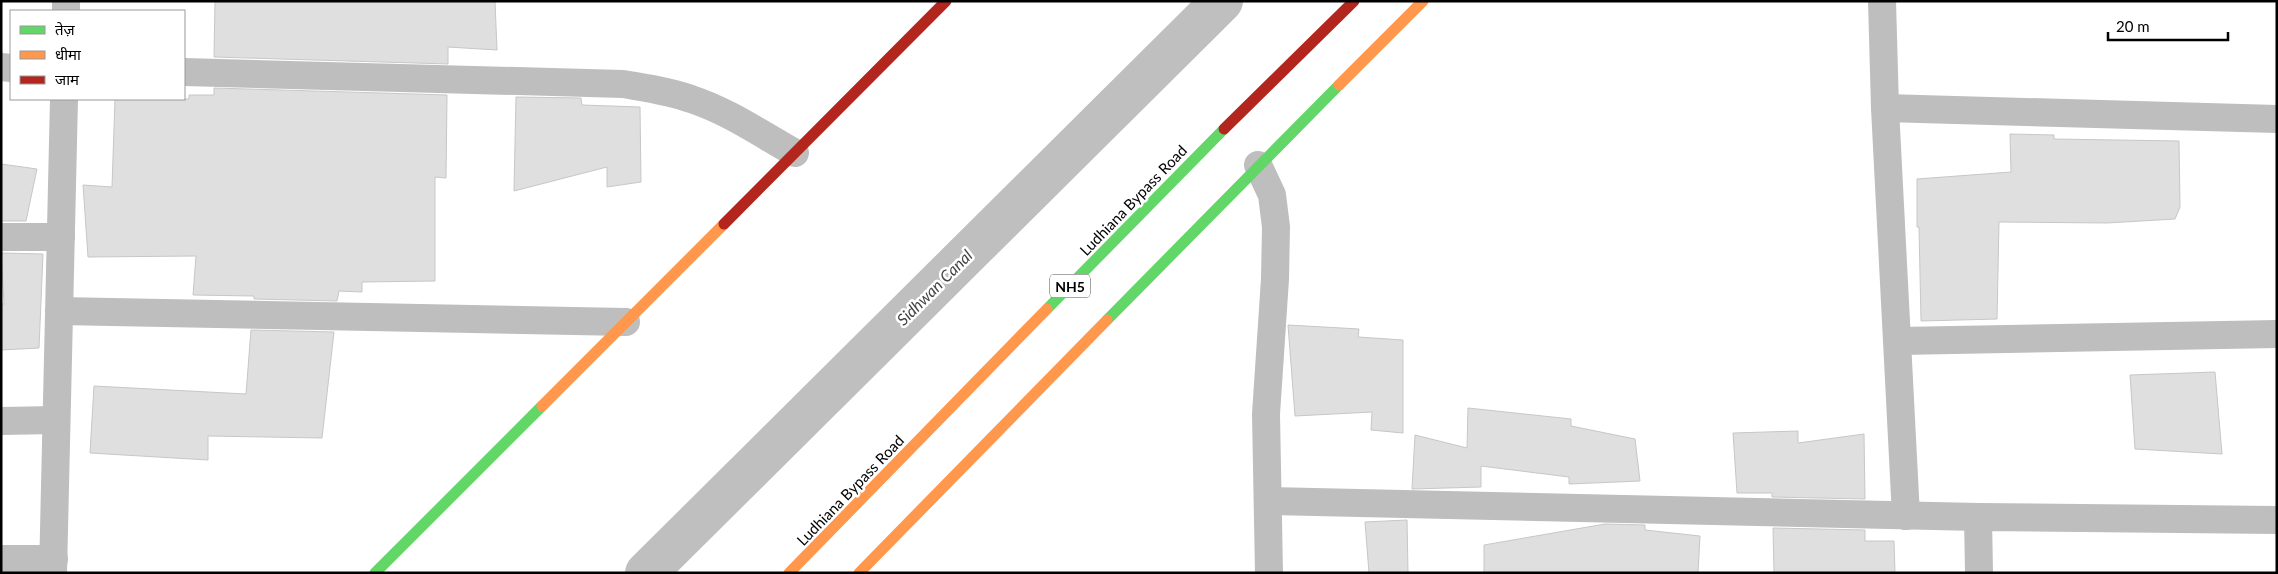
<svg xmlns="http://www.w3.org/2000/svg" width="2278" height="574" viewBox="0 0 2278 574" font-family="Lato,'Noto Sans Devanagari',sans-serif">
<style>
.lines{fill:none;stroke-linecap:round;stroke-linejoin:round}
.canal{stroke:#bfbfbf;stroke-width:42}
.building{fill:#dfdfdf;stroke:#c7c7c7}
.street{stroke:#bebebe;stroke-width:28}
.fast{stroke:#63d668;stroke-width:11}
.slow{stroke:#ff974d;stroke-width:11}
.jam{stroke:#b3261e;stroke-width:11}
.labels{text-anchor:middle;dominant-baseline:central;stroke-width:5;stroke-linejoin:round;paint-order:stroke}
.shield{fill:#fff;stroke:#4c4c4c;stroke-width:1}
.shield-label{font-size:14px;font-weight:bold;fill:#000}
.street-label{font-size:15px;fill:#000;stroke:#fff}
.water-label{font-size:16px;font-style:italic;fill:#444;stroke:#fff}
</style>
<rect width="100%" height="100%" fill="#fff"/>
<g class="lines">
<path class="canal" d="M 646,573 L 1222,1"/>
</g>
<g class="building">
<path d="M 215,1 L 495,1 L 497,50 L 448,47 L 448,64 L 214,57 Z"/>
<path d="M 214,88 L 447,95 L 446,178 L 435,177 L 435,281 L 362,282 L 362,292 L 339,291 L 337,301 L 254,299 L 254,296 L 193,295 L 196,256 L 88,257 L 83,185 L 112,187 L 115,99 L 189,99 L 189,95 L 214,95 Z"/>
<path d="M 516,97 L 581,98 L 582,105 L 640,107 L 641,182 L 607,187 L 607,167 L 514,191 Z"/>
<path d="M 2010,134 L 2054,135 L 2054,139 L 2179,141 L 2180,207 L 2175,219 L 2107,223 L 1999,222 L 1997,319 L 1921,321 L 1919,227 L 1917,227 L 1917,179 L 2011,172 Z"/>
<path d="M 1,164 L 37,169 L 26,221 L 1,221 Z"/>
<path d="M 1,253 L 43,254 L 39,348 L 1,350 L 1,304 L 4,304 Z"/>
<path d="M 1288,325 L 1359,329 L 1358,337 L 1403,340 L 1403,433 L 1371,430 L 1372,412 L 1295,416 Z"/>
<path d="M 251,330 L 334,332 L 322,438 L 208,436 L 208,460 L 90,453 L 94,386 L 246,394 Z"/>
<path d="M 2215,372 L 2222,454 L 2135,449 L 2130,375 Z"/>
<path d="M 1468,408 L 1571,419 L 1571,426 L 1635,439 L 1640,481 L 1569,484 L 1569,477 L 1481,466 L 1481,487 L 1412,489 L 1415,435 L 1467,448 Z"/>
<path d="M 1798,431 L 1798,443 L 1864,434 L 1865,499 L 1772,497 L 1772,493 L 1737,493 L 1733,433 Z"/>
<path d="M 1407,520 L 1408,573 L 1369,573 L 1365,522 Z"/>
<path d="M 1605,524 L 1645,525 L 1645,530 L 1700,536 L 1698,573 L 1484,573 L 1484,545 Z"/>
<path d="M 1773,528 L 1865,530 L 1865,541 L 1894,541 L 1895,573 L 1774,573 Z"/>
</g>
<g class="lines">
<g class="street">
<path d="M 1882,1 L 1885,108 L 1906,516"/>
<path d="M 66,11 L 66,1"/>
<path d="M 1,67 L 11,68"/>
<path d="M 184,72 L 623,84 C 646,88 669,91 691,99 C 728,111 761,134 795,153"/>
<path d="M 1885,108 L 2277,119"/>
<path d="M 1258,165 L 1272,195 L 1276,227 L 1275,279 L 1266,414 L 1269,573"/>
<path d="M 1,237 L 61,237"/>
<path d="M 59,311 L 626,322"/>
<path d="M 1899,341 L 2277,334"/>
<path d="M 1,421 L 56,420"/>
<path d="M 1268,501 L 1978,517"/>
<path d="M 1,559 L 54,559"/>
<path d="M 53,573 L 64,99"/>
<path d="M 1979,573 L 1978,517 L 2277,520"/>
</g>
<g class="fast">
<path d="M 1047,309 L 1224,129"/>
<path d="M 1107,320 L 1339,85"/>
<path d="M 375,573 L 542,406"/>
</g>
<g class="slow">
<path d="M 1339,85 L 1423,1"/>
<path d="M 542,406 L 724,224"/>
<path d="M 789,573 L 1047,309"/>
<path d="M 859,573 L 1107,320"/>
</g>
<g class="jam">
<path d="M 1224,129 L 1354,1"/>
<path d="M 724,224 L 946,1"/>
</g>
</g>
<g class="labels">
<rect class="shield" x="1050" y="274.5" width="40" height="23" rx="4"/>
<g class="shield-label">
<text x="1070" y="286">NH5</text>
</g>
<g class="street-label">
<text transform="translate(1133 200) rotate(-46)">Ludhiana Bypass Road</text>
<text transform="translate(850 490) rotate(-46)">Ludhiana Bypass Road</text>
</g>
<g class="water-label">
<text transform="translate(934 287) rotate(-45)">Sidhwan Canal</text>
</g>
</g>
<rect width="2278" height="574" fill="none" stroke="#000000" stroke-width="5"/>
<rect x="10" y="10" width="175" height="90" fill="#ffffff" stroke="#999999"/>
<rect x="20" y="26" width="25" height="8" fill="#63d668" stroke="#999999"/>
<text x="55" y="35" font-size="15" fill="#000000">तेज़</text>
<rect x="20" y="51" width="25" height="8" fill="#ff974d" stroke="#999999"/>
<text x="55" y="60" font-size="15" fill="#000000">धीमा</text>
<rect x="20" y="76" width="25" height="8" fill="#b3261e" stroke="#999999"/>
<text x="55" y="85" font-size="15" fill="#000000">जाम</text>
<path d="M2108 32v8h120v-8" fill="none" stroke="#000000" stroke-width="2.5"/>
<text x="2116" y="32" font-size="15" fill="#000000" stroke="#ffffff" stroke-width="4" paint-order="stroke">20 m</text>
</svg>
